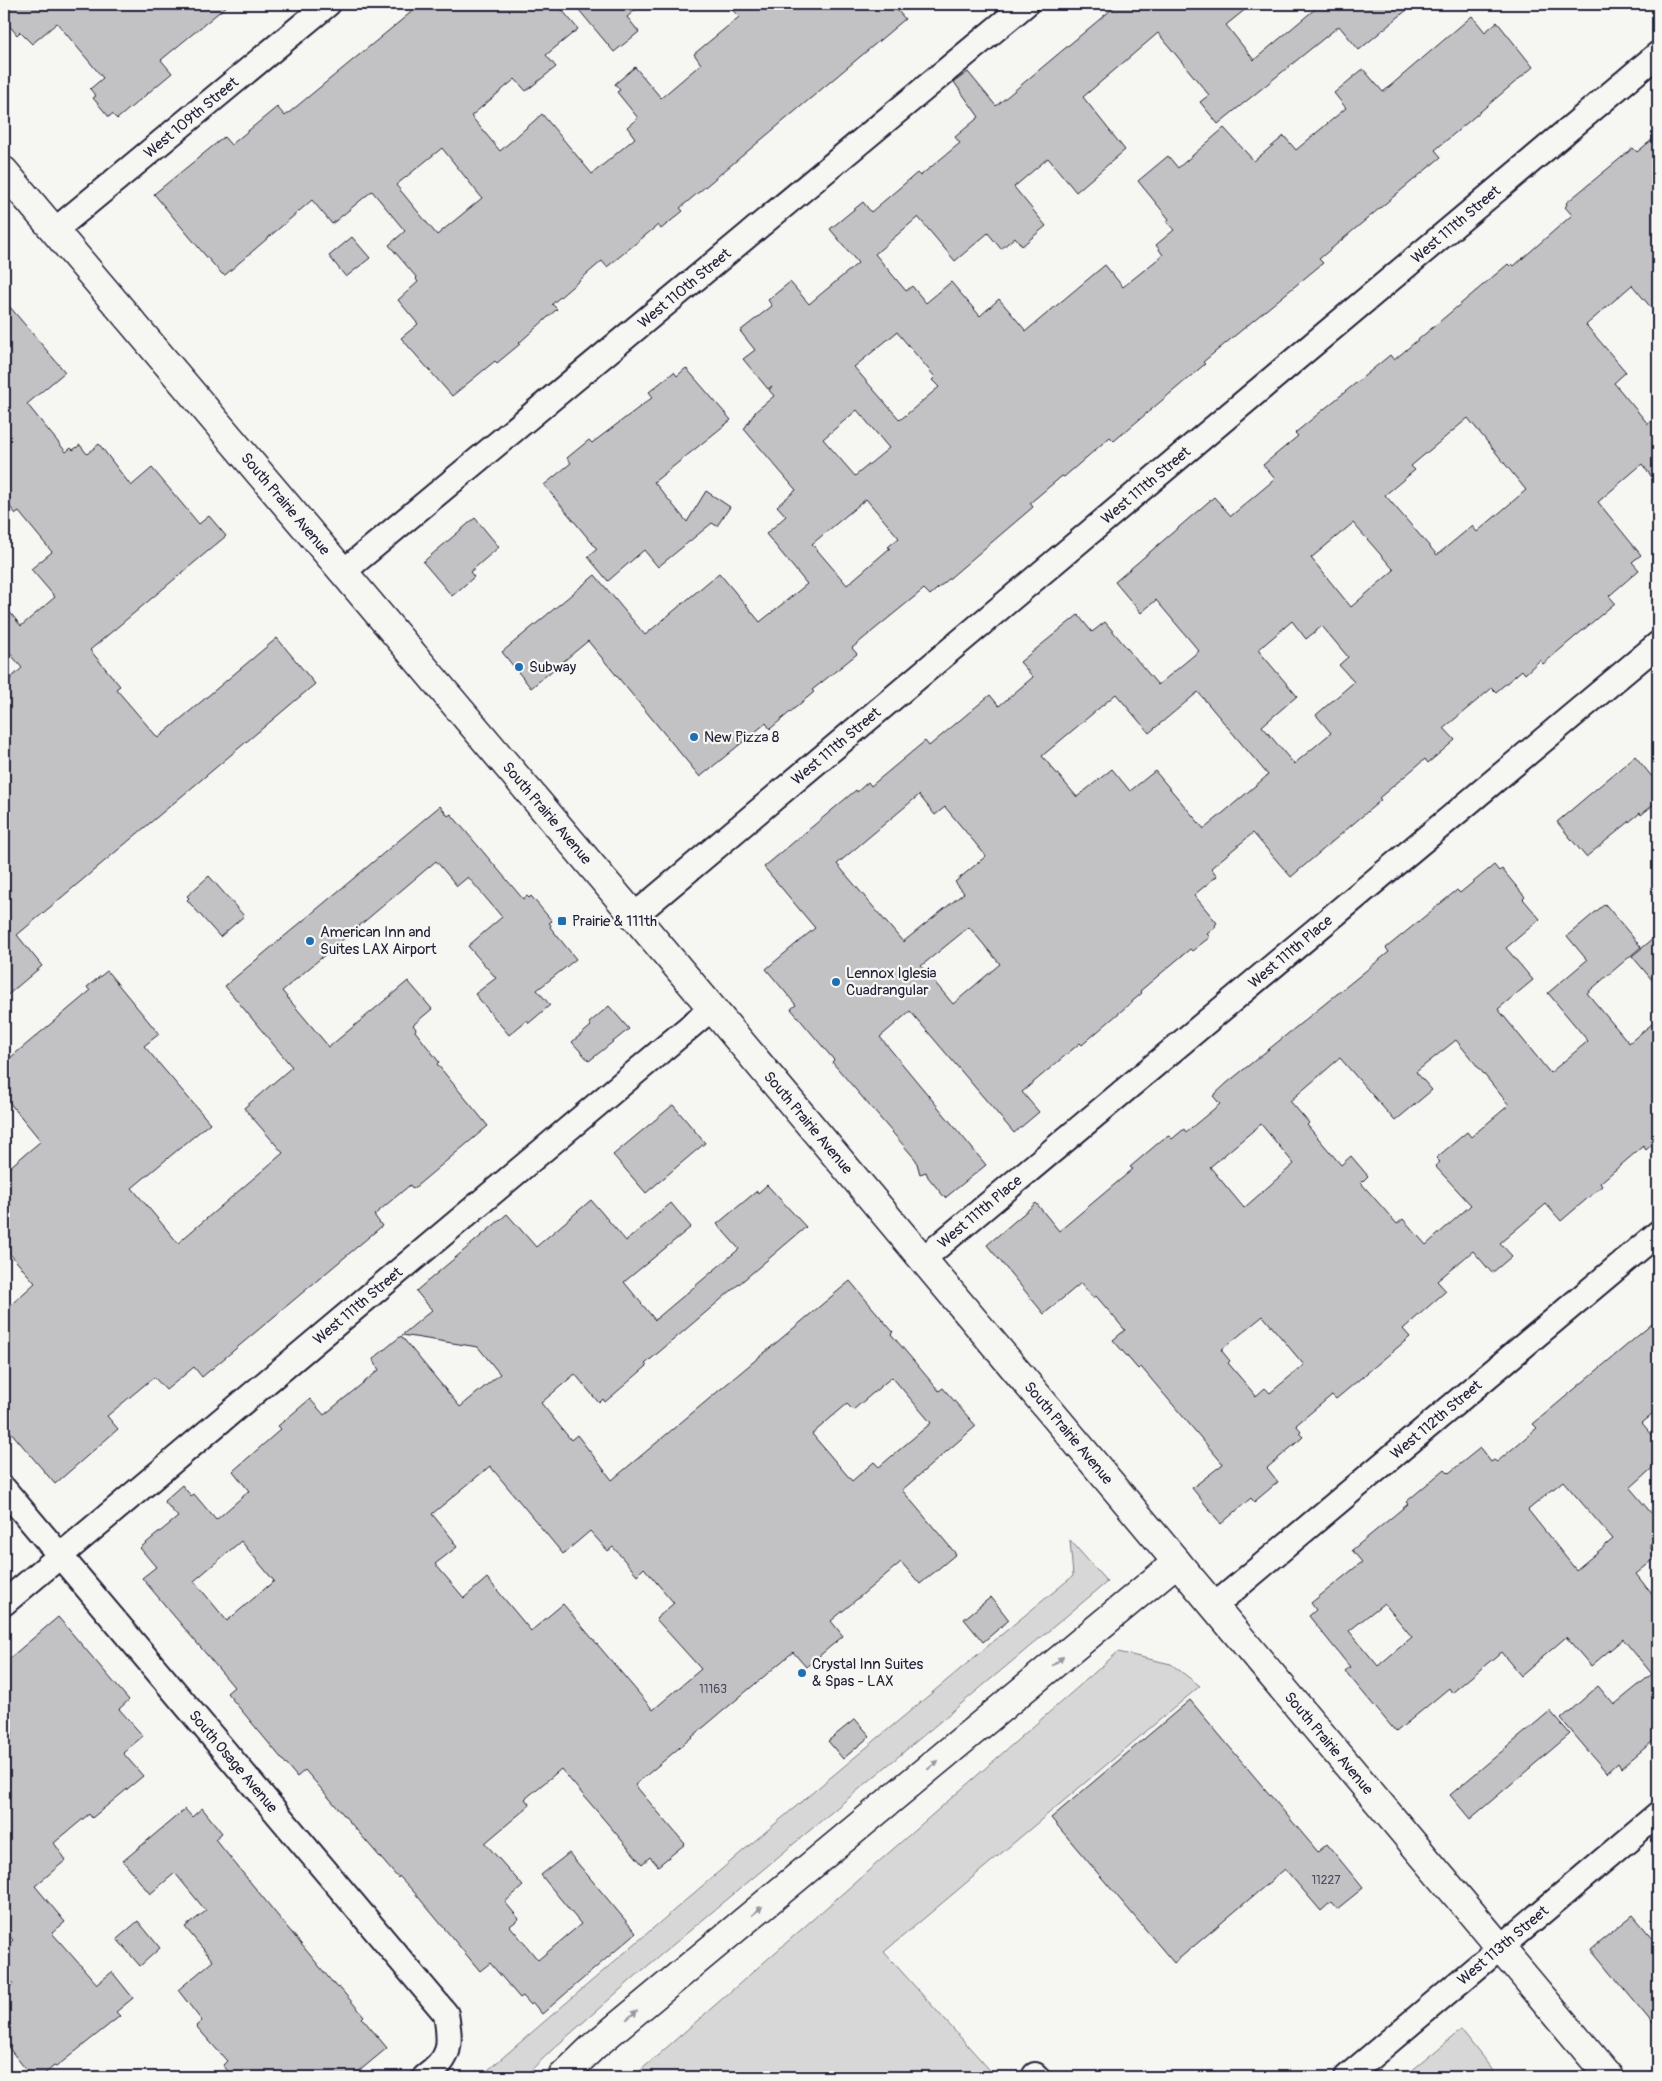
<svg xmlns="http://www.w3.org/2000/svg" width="1662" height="2081" viewBox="0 0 1662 2081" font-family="Pangolin,sans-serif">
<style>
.green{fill:#d7d7d7;stroke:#7c7c89}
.building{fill:#c2c2c4;stroke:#22223b;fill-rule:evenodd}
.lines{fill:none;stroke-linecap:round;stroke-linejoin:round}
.minor-casing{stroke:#22223b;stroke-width:28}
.secondary-casing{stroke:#22223b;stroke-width:31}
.motorway-casing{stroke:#22223b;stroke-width:31}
.minor{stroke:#f6f6f2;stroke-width:24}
.secondary{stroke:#f6f6f2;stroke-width:28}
.motorway{stroke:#f6f6f2;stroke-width:28}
.oneway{fill:#9797a0}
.poi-dot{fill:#1f6fb2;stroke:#f6f6f2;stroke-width:2}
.labels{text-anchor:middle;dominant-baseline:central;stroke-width:4.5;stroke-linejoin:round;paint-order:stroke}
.number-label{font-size:12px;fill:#4a4a5d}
.street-label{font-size:15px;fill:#22223b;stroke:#f6f6f2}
.poi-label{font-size:15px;fill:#22223b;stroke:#f6f6f2;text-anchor:start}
</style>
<rect width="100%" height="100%" fill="#f6f6f2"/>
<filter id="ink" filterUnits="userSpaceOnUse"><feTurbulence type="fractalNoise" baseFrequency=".02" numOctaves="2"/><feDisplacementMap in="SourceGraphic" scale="10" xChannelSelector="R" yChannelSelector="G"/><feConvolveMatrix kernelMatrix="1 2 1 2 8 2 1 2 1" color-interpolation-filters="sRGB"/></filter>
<g filter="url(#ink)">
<g class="green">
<path d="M 1070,1540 L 1107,1582 L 638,1974 L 553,2049 L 524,2077 L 480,2077 L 751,1844 L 1019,1620 L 1073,1576 Z"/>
<path d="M 1118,1652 L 1171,1664 L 1200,1686 L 884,1952 L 996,2077 L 633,2077 Z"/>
<path d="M 1461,2030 L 1498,2077 L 1404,2077 Z"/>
</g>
<g class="building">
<path d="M 4,4 L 229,4 L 161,60 L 172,73 L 117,119 L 112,114 L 109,117 L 93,98 L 96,96 L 90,89 L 103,78 L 57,23 L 32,44 L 20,32 L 17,35 L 4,19 Z"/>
<path d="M 421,4 L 557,4 L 578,29 L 546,55 L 556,67 L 526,91 L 515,79 L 471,116 L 500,151 L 542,114 L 592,174 L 635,138 L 627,127 L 638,118 L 617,92 L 620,90 L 615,84 L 635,67 L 661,98 L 701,64 L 694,54 L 739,17 L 727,4 L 892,4 L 905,19 L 680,208 L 683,211 L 661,229 L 658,225 L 607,267 L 602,261 L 552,304 L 557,309 L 519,343 L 520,344 L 497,363 L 495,361 L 452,396 L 401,338 L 418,324 L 398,300 L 418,282 L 416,279 L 417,278 L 389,245 L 405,231 L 372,191 L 332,224 L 312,200 L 225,275 L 222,274 L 204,254 L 154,194 L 224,137 L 231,145 L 277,107 L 285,116 ZM 442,148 L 482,198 L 437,235 L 396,185 Z"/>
<path d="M 574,4 L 642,4 L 627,17 L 639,32 L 614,52 Z"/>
<path d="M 1118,4 L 1252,4 L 1226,25 L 1254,60 L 1321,4 L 1414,4 L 1359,50 L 1339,26 L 1218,124 L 1200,102 L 1209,95 L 1158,33 L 1083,97 L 1125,150 L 1076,192 L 1048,158 L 1014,187 L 1046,226 L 1022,246 L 1015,237 L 1001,249 L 988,233 L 955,261 L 918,217 L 875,254 L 906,291 L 912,286 L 926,303 L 951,282 L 980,316 L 999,299 L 1026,331 L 1105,265 L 1123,287 L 1163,255 L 1156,245 L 1174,230 L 1167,222 L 1169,219 L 1138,181 L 1168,156 L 1178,168 L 1224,128 L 1254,161 L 1284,136 L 1296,150 L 1346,108 L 1334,93 L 1363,69 L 1383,92 L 1472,16 L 1485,32 L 1497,22 L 1533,67 L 1435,150 L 1441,157 L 1319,259 L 1323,263 L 1203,362 L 1205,364 L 1114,441 L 1110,437 L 1064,477 L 1062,476 L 1030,503 L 1033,507 L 930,595 L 924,589 L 886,620 L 852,648 L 857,654 L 812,690 L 814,692 L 770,729 L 766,723 L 700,777 L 588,641 L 531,688 L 502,652 L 595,575 L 645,635 L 719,573 L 760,622 L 807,584 L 766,534 L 786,516 L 777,506 L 796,490 L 744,429 L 756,411 L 774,396 L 769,390 L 772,386 L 768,389 L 743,359 L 755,350 L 740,331 L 772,306 L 768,300 L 790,282 L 809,304 L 858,263 L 830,229 L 863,202 L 871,212 L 917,173 L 920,176 L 960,143 L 955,137 L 979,117 L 954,82 L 968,72 L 996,106 ZM 897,332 L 935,377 L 932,380 L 939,387 L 900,420 L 854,367 ZM 857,410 L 889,448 L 855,476 L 823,439 ZM 866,499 L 899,538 L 888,547 L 890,548 L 847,585 L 812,544 Z"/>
<path d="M 1658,135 L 1658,316 L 1632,285 L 1586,325 L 1626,372 L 1614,383 L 1648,424 L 1658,416 L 1658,485 L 1642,464 L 1598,502 L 1641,555 L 1632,562 L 1639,570 L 1609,596 L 1615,603 L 1543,664 L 1540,660 L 1525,674 L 1522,670 L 1496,692 L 1492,688 L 1444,728 L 1455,740 L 1428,763 L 1425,759 L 1379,798 L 1381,800 L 1291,877 L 1253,833 L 1211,868 L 1217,876 L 1194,895 L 1217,923 L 1215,925 L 1216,927 L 1207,934 L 1210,937 L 1192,951 L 1190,949 L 1140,991 L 1142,993 L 1082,1045 L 1080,1043 L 1022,1092 L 1039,1112 L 1014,1133 L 910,1011 L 880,1037 L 986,1165 L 945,1198 L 928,1177 L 926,1172 L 920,1174 L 916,1160 L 832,1062 L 834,1060 L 791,1009 L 796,1005 L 766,969 L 815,928 L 764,867 L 856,790 L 857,792 L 868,782 L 871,786 L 925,741 L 929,746 L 990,695 L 999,706 L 1033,677 L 1020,662 L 1078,615 L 1092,632 L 1105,622 L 1158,685 L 1199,651 L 1156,600 L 1141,613 L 1115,582 L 1214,497 L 1231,516 L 1275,479 L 1263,465 L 1298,436 L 1295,433 L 1390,355 L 1394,360 L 1508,264 L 1510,266 L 1512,264 L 1514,266 L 1572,215 L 1565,207 L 1567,205 L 1566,203 L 1633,148 L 1637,152 ZM 1468,418 L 1526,490 L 1477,532 L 1472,526 L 1437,555 L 1385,495 L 1415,470 L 1411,466 ZM 1353,523 L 1394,570 L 1351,607 L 1311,558 ZM 1292,621 L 1306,639 L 1322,626 L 1348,657 L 1339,665 L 1354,682 L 1316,715 L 1331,733 L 1294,764 L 1262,726 L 1297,696 L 1258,650 ZM 1198,692 L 1268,775 L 1204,829 L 1155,771 L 1130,791 L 1112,769 L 1077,797 L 1042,756 L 1116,694 L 1149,733 ZM 919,795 L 935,815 L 945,807 L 986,856 L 955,882 L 964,893 L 903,942 L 837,864 ZM 969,927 L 1000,964 L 953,1004 L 921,966 Z"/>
<path d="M 352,237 L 370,258 L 346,277 L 329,256 Z"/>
<path d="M 4,300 L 65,372 L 27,404 L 66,452 L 71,448 L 73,450 L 80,445 L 87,454 L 99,444 L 131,486 L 152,468 L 199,524 L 209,516 L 226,536 L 90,650 L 120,686 L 116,689 L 158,738 L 277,638 L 315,684 L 17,935 L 42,966 L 4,998 L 4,684 L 22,668 L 4,646 L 4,605 L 21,626 L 55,597 L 31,569 L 52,552 L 19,512 L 16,514 L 4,500 Z"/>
<path d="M 686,368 L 731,420 L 654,482 L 687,522 L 706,491 L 730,507 L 717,526 L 712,523 L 658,567 L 644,550 L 608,581 L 588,557 L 597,549 L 544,485 L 571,463 L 567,458 L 589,440 L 592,443 L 653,397 L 649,392 L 674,372 L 677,376 Z"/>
<path d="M 475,518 L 499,547 L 470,572 L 474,577 L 452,596 L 423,562 Z"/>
<path d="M 1635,756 L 1658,784 L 1658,801 L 1641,815 L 1640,813 L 1586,857 L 1557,822 Z"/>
<path d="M 440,806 L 448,816 L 451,814 L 523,899 L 527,896 L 529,898 L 531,896 L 552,921 L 549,923 L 551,925 L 550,927 L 576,959 L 537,990 L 550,1005 L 529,1023 L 527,1020 L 509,1035 L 475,994 L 496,978 L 468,946 L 502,917 L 468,877 L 457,886 L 436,861 L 282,991 L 329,1047 L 408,981 L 432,1009 L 413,1025 L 416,1029 L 415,1031 L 439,1062 L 437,1064 L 488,1126 L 413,1189 L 410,1185 L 374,1215 L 382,1226 L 202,1377 L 194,1367 L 166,1390 L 154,1377 L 107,1416 L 118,1429 L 55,1484 L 4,1424 L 4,1311 L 35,1283 L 4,1247 L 4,1172 L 41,1141 L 4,1096 L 4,1063 L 90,991 L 87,987 L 107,971 L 159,1034 L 144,1046 L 210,1123 L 132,1188 L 178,1243 L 283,1153 L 244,1108 L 292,1067 L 225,986 Z"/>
<path d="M 1494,865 L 1499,871 L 1502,869 L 1525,897 L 1523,899 L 1540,919 L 1506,948 L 1533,980 L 1498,1009 L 1550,1073 L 1588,1041 L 1548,993 L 1587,960 L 1567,936 L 1605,904 L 1641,947 L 1587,993 L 1629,1043 L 1658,1019 L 1658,1139 L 1646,1150 L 1643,1146 L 1600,1183 L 1602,1186 L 1561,1221 L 1546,1204 L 1500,1243 L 1512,1256 L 1492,1273 L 1473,1251 L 1437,1281 L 1446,1291 L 1403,1329 L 1410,1337 L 1336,1399 L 1332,1395 L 1296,1425 L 1301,1431 L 1299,1433 L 1303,1437 L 1267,1468 L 1278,1482 L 1254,1502 L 1251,1498 L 1221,1524 L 1192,1488 L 1223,1464 L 1141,1367 L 1138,1369 L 1113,1340 L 1125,1330 L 1096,1296 L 1093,1298 L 1081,1283 L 1044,1314 L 987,1245 L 1036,1203 L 1059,1231 L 1064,1227 L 1133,1169 L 1130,1167 L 1163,1139 L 1169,1136 L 1172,1139 L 1184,1129 L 1186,1132 L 1220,1104 L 1213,1096 L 1227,1083 L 1389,952 L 1386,948 L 1457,890 L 1460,893 ZM 1456,1040 L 1509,1105 L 1471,1137 L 1467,1132 L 1436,1158 L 1440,1162 L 1435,1166 L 1471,1205 L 1426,1245 L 1403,1219 L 1397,1224 L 1361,1183 L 1368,1176 L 1351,1156 L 1341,1165 L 1307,1125 L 1309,1123 L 1290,1101 L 1340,1058 L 1395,1121 L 1432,1090 L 1416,1072 ZM 1261,1124 L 1294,1164 L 1244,1208 L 1210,1167 ZM 1263,1316 L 1304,1365 L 1270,1393 L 1265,1388 L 1256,1396 L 1228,1363 L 1230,1361 L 1221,1350 Z"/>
<path d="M 209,876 L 244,916 L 220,937 L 187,900 L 189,898 L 187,896 Z"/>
<path d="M 1658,935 L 1658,987 L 1632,956 Z"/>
<path d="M 609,1006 L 629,1029 L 589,1061 L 572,1042 L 591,1026 L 589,1023 Z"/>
<path d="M 673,1105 L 705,1143 L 646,1193 L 613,1155 Z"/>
<path d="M 767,1185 L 806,1227 L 645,1364 L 647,1366 L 605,1402 L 603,1399 L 599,1403 L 575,1374 L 541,1403 L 571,1440 L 577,1435 L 612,1480 L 850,1281 L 893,1332 L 891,1334 L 939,1391 L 943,1388 L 976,1426 L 902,1490 L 956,1554 L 920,1584 L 901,1562 L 831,1621 L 843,1636 L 806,1667 L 793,1652 L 635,1785 L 685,1844 L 658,1866 L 650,1857 L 642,1864 L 561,1769 L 525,1799 L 530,1805 L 485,1843 L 523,1886 L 505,1902 L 519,1919 L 510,1926 L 538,1960 L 581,1924 L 541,1875 L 569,1853 L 636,1933 L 542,2014 L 533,2003 L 531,2005 L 523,1996 L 520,1998 L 490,1963 L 480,1971 L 414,1892 L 399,1876 L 398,1878 L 305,1770 L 297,1777 L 227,1693 L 234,1687 L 142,1578 L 156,1567 L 140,1548 L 178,1517 L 164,1501 L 182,1485 L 191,1496 L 194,1494 L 216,1520 L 249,1491 L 233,1471 L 281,1429 L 278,1426 L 310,1399 L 324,1415 L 379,1370 L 373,1359 L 401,1336 L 460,1407 L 500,1374 L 478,1347 L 402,1335 L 432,1310 L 416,1291 L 507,1214 L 536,1247 L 591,1200 L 626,1241 L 671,1203 L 691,1227 L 624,1282 L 655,1320 L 739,1249 L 717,1224 L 757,1191 L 758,1193 ZM 892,1377 L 931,1423 L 879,1467 L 874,1462 L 852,1481 L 812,1434 L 847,1404 L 853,1410 ZM 490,1466 L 563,1554 L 590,1531 L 608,1551 L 613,1547 L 637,1575 L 644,1568 L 674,1603 L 656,1619 L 701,1669 L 653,1710 L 563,1604 L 531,1631 L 487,1578 L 464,1598 L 435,1564 L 457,1547 L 453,1542 L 454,1541 L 432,1514 ZM 241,1541 L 274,1581 L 227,1621 L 194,1581 Z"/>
<path d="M 1658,1319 L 1658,1410 L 1642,1423 L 1658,1442 L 1658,1463 L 1630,1488 L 1658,1521 L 1658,1538 L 1649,1546 L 1658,1556 L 1636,1574 L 1658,1602 L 1658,1737 L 1621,1768 L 1618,1763 L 1607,1773 L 1561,1719 L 1598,1686 L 1614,1705 L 1652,1674 L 1623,1639 L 1591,1666 L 1566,1637 L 1521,1676 L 1501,1652 L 1452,1693 L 1449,1688 L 1396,1732 L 1345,1671 L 1350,1667 L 1309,1616 L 1316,1610 L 1311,1603 L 1362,1562 L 1352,1550 L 1408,1504 L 1406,1502 L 1445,1469 L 1449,1473 L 1480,1448 L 1491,1462 L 1494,1460 L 1497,1462 L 1537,1428 L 1533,1424 ZM 1563,1481 L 1613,1539 L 1576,1570 L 1528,1510 ZM 1384,1603 L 1412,1637 L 1378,1666 L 1349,1631 Z"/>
<path d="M 991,1597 L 1009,1620 L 983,1642 L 964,1619 Z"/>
<path d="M 58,1617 L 129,1700 L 119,1709 L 143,1736 L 123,1753 L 143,1776 L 92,1818 L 89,1814 L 54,1843 L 66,1860 L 35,1886 L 65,1922 L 52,1933 L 97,1984 L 112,1972 L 133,1998 L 116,2012 L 120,2016 L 56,2067 L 54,2066 L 41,2077 L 32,2077 L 4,2042 L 4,1993 L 13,1984 L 4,1973 L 4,1948 L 13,1940 L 4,1930 L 4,1740 L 13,1733 L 4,1722 L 4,1663 Z"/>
<path d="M 1190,1700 L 1318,1852 L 1327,1844 L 1363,1888 L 1337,1909 L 1331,1902 L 1321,1911 L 1285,1869 L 1174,1963 L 1051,1818 Z"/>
<path d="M 1550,1711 L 1570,1734 L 1470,1819 L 1450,1795 Z"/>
<path d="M 855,1719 L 870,1736 L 843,1759 L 828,1741 Z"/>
<path d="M 202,1808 L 222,1833 L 215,1839 L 337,1988 L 339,1987 L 364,2016 L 362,2018 L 387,2048 L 352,2077 L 233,2077 L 223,2065 L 227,2061 L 196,2026 L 202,2021 L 178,1990 L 213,1961 L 185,1927 L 206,1911 L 175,1873 L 150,1894 L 123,1861 L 185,1809 L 192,1817 Z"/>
<path d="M 1633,1915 L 1658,1945 L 1658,2030 L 1591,1949 Z"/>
<path d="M 138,1921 L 160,1948 L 140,1966 L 117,1939 Z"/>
</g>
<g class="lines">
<g class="minor-casing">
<g id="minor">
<path id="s1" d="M 54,231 L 328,4"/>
<path id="s2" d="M 343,572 L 1026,4"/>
<path id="s3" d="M 634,916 L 1658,54"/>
<path id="s4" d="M 923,1259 L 1658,644"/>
<path id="s5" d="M 4,1489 L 446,2014 C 451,2044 452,2058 425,2077"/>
<path id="s6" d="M 4,1603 L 712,1008"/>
<path id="s7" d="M 1214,1606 L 1658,1233"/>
<path d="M 1035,2075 L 1037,2077"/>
<path id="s8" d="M 1347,2077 L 1658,1814"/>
</g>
</g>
<g class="secondary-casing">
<g id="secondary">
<path id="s9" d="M 4,171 L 712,1008 L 1609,2077"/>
</g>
</g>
<g class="motorway-casing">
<path id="motorway" d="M 562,2077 L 594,2046 L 1177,1562"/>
</g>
<use href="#minor" class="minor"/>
<use href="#secondary" class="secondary"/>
<use href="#motorway" class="motorway"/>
</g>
<defs><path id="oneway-solid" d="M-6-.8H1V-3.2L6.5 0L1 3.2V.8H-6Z" transform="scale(1.25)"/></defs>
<g class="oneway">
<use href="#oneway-solid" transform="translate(1058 1661) rotate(-40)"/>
<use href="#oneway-solid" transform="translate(933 1765) rotate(-40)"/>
<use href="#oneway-solid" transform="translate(757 1911) rotate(-40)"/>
<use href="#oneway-solid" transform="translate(632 2015) rotate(-40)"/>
</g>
</g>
<g class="poi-dot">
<circle cx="519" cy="667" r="5"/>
<circle cx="694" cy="737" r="5"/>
<rect x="557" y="916" width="10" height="10" rx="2.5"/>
<circle cx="310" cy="941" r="5"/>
<circle cx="836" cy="982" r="5"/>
<circle cx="802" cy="1673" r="5"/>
</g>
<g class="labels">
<g class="number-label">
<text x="713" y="1689">11163</text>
<text x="1326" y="1880">11227</text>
</g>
<g class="street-label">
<text stroke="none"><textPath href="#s1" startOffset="178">West 109th Street</textPath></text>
<text stroke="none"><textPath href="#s3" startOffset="1074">West 111th Street</textPath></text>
<text stroke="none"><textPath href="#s2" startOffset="444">West 110th Street</textPath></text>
<text stroke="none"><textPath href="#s3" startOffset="669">West 111th Street</textPath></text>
<text stroke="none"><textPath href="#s9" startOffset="436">South Prairie Avenue</textPath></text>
<text stroke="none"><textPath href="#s3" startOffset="264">West 111th Street</textPath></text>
<text stroke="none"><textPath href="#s9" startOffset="841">South Prairie Avenue</textPath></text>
<text stroke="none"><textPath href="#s4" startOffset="479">West 111th Place</textPath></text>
<text stroke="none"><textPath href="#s9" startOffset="1246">South Prairie Avenue</textPath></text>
<text stroke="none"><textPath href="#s4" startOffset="74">West 111th Place</textPath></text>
<text stroke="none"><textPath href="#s6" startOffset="462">West 111th Street</textPath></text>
<text stroke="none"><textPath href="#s7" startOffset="290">West 112th Street</textPath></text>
<text stroke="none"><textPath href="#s9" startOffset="1651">South Prairie Avenue</textPath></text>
<text stroke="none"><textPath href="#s9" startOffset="2056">South Prairie Avenue</textPath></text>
<text stroke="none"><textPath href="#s5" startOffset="356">South Osage Avenue</textPath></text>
<text stroke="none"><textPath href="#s8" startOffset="204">West 113th Street</textPath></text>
</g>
<g class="poi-label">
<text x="529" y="667">Subway</text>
<text x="704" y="737">New Pizza 8</text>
<text x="572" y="921">Prairie &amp; 111th</text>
<text x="320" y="932">American Inn and<tspan x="320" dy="17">Suites LAX Airport</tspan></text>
<text x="846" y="973">Lennox Iglesia<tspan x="846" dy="17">Cuadrangular</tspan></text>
<text x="812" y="1664">Crystal Inn Suites<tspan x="812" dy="17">&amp; Spas - LAX</tspan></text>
</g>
</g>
<rect width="1662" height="2081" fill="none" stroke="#f6f6f2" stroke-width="20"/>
<rect x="10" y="10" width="1642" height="2061" fill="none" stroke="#22223b" stroke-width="2" filter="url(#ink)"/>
</svg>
